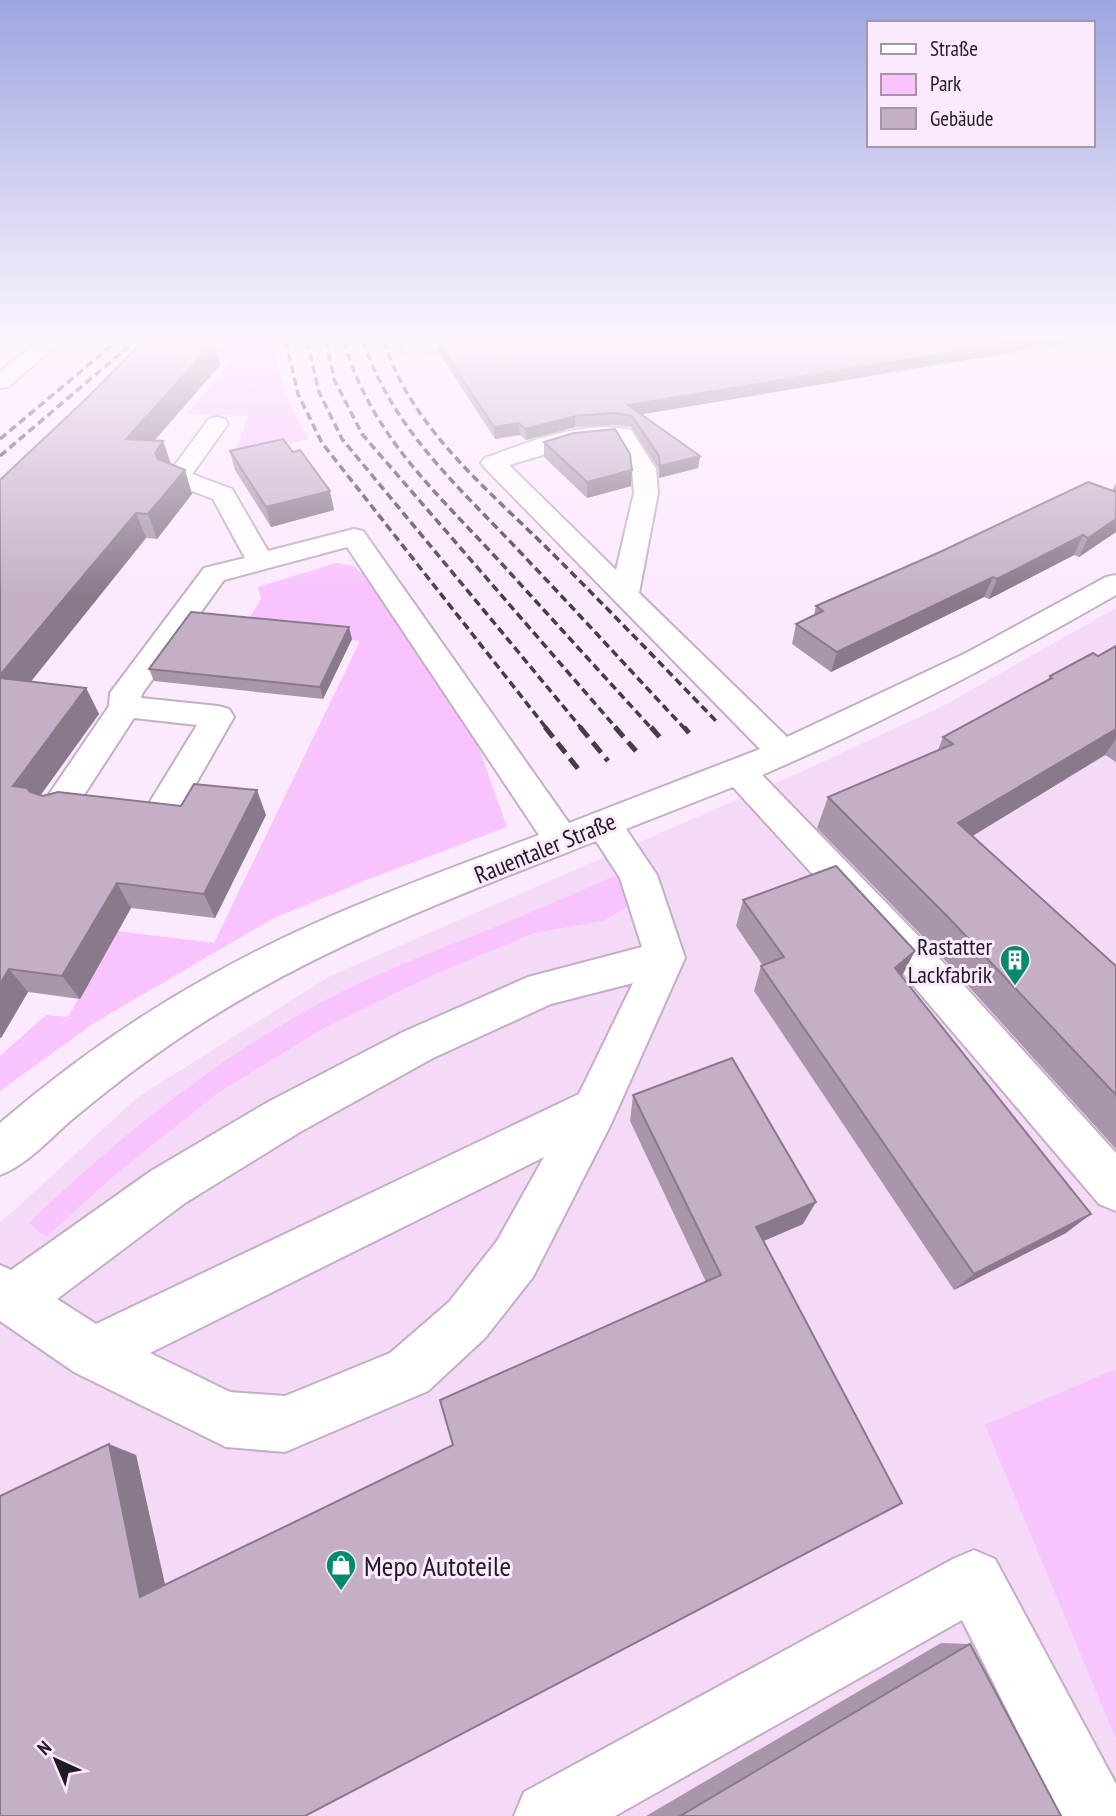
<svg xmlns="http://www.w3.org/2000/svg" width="1116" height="1816" viewBox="0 0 1116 1816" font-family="'PT Sans Narrow',sans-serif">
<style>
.built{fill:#f5daf8}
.green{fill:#f8c3fe}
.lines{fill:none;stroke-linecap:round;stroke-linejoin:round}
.minor-casing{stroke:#c3aec6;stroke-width:4}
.minor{fill:#fff;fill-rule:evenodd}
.rail-far1{stroke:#453c47;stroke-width:3.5;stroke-dasharray:8 4.5;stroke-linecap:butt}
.rail{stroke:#453c47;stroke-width:5;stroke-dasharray:13 7;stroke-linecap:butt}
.wall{fill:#a996ab}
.shaded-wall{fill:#897a8b}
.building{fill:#c4afc7;stroke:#897a8b;stroke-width:2}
.labels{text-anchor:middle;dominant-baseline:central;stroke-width:6;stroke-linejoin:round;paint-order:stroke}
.street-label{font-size:24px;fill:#221a23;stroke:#fbe9fd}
.poi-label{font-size:24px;fill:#221a23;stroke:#fbe9fd;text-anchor:end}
.near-poi-label{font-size:28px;fill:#221a23;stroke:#fbe9fd;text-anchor:start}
</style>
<rect width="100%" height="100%" fill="#fbe9fd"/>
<path class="built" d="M 1116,608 L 1116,1816 L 0,1816 L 0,1223 L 138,1097 L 330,976 L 801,772 L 941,707 Z"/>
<g class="green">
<path d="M 166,341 L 275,341 C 276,379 291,407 309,439 L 233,456 L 249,416 L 187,414 L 231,361 L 152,355 Z"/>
<path d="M 336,563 L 354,566 L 365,576 L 473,732 L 507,827 L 366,880 L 272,919 L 94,1023 L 0,1091 L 0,1056 L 46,1015 L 68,1017 L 117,931 L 214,943 L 360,641 L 243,628 L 261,599 L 258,587 Z"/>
<path d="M 617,875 L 626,883 L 627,907 L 603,921 L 534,933 L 433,975 L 324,1028 L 219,1092 L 116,1174 L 46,1237 L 29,1223 C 114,1141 207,1066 311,1008 C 371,974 436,951 500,925 C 539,909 578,892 617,875 Z"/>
<path d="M 1116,1369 L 1116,1739 L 985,1425 Z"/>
</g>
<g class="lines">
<g class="minor-casing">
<g id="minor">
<path d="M 39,341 L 62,341 L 8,387 L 0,388 L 0,372 Z"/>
<path d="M 408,341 L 459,341 C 450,351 416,355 403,351 L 400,347 Z"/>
<path d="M 217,417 L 225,419 L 228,424 L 192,474 L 232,489 L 268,551 L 354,529 L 363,531 L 569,823 L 760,749 L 485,468 L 481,463 L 485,458 C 528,442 584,419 631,430 L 656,469 L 658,493 L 639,593 L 787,737 L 966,653 L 1106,577 L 1116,575 L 1116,595 C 1001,661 884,722 762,775 L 929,947 L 1116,1153 L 1116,1211 L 1099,1204 L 901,971 L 733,787 L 626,829 L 657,875 L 685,958 L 611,1124 L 533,1277 L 485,1338 L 428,1391 L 285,1452 L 226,1447 L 74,1372 L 0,1321 L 0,1265 L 11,1270 L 151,1171 L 268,1102 L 403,1032 L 528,977 L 642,947 L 620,878 L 596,841 C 464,893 327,944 207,1020 C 161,1049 117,1082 75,1117 C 51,1137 29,1164 0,1175 L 0,1123 C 64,1068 134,1018 208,977 C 312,918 427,877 539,835 L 347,547 L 224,580 L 142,694 L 141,698 L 218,706 L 229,709 L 234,717 L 174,822 L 161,826 L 148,822 L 143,813 L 197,725 L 134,718 L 71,815 L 59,819 L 47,815 L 41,806 L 109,706 L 110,693 L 204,568 L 245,558 L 213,499 L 169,482 L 166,477 L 209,419 ZM 616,442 L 632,469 L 634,493 L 616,570 L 509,465 L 573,446 ZM 633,983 L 579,1094 L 96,1324 L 57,1299 L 185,1203 L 300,1132 L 433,1058 L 551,1004 ZM 544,1157 L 497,1241 L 449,1302 L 390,1353 L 285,1396 L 230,1392 L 150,1353 Z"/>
<path d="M 974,1550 L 995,1559 L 1116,1784 L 1116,1816 L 1060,1816 L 962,1620 L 615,1816 L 514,1816 L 524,1792 L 953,1559 Z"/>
</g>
</g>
<use href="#minor" class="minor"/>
<g class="rail-far1">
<path d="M 286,341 L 298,394 L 322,443 L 547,729"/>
<path d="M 307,341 L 319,392 L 342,439 L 582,729"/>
<path d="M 326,341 L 334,379 L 362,434 L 617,729"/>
<path d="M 344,341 C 370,435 438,494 502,564 C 552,619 602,674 652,729"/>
<path d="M 363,341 C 393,430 458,486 521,553 C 576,611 630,670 685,729"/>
<path d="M 384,341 C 411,429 491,492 554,555 C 609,610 663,666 717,722"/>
<path d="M 0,439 L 117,341"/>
<path d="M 0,456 L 135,341"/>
</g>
<g class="rail">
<path d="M 545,727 L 579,770"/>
<path d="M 580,727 L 608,761"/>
<path d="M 615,727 L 636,751"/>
<path d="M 651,727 L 663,741"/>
<path d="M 684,727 L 689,733"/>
</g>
</g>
<g class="wall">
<path d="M 214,342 L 220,365 L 154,441 L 163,441 L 171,464 L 192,494 L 157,539 L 146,538 L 30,682 L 86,688 L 99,714 L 40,796 L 181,806 L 266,815 L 215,918 L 131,908 L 80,999 L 28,992 L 1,1038 L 0,1038 L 0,480 Z"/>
<path d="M 438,342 L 642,415 L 700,456 L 698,468 L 659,478 L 658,468 L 631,427 L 613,425 L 575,427 L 526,440 L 520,435 L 495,439 L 439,353 Z"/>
<path d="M 544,442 L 631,486 L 587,498 L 544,457 Z"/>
<path d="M 230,451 L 293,452 L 334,510 L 271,527 L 235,470 Z"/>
<path d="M 1116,483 L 1116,532 L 1079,557 L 1074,555 L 989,599 L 984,597 L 831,672 L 792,644 L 796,624 L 814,615 L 816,606 L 1112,491 Z"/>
<path d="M 352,639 L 323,699 L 154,681 L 149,669 Z"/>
<path d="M 1116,646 L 1116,762 L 1105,755 L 972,836 L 1116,966 L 1116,1149 L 931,945 L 817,828 L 828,797 L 938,750 L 943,737 L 1047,681 L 1050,676 L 1098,656 Z"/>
<path d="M 743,900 L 901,976 L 1066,1233 L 954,1290 L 754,991 L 761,966 L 763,966 L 736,926 Z"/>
<path d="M 633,1095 L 803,1224 L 763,1241 L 902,1503 L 0,1816 L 136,1455 L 165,1585 L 453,1445 L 706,1282 L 630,1121 Z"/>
<path d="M 941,1643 L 970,1644 L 1061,1816 L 646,1816 Z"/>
</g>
<g class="shaded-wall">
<path d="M 1019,341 L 1081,341 L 632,416 L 628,405 Z"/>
<path d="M 214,342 L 220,365 L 135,463 L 126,439 Z"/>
<path d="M 575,416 L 575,427 L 526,440 L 525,429 Z"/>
<path d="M 519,423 L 520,435 L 495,439 L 494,427 Z"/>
<path d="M 163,441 L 171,465 L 163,477 L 155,453 Z"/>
<path d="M 700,456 L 698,468 L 659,478 L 660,466 Z"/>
<path d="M 185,470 L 192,494 L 157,539 L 148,514 Z"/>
<path d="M 632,470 L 631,486 L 587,498 L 587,482 Z"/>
<path d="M 330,491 L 334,510 L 271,527 L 266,507 Z"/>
<path d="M 136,513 L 146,538 L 13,704 L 0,683 L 0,675 Z"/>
<path d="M 1116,519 L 1116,532 L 1079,557 L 1088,538 Z"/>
<path d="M 1083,535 L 1074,555 L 989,599 L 997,579 Z"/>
<path d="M 993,577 L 984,597 L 831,672 L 837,652 Z"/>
<path d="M 349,627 L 352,639 L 323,699 L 320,687 Z"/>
<path d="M 86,688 L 99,714 L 29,811 L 13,786 Z"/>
<path d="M 1116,729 L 1116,739 L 1105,755 L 943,854 L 958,823 Z"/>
<path d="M 257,790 L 266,815 L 215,918 L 204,894 Z"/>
<path d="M 117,883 L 131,908 L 80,999 L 62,976 Z"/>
<path d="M 915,951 L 902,976 L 882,993 L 895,968 Z"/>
<path d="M 9,969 L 28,992 L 1,1038 L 0,1037 L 0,984 Z"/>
<path d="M 816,1202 L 803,1224 L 745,1249 L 756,1227 Z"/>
<path d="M 1091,1214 L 1066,1233 L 954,1290 L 974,1274 Z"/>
<path d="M 109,1444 L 136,1455 L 168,1598 L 140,1597 Z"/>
</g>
<g class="building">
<path d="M 143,341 L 214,342 L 126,439 L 163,441 L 155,453 L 158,459 L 185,470 L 148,514 L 136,513 L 0,675 L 0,480 L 89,396 Z"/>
<path d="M 1019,341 L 628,405 L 700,456 L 660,466 L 659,456 L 632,416 L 614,413 L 575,416 L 525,429 L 519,423 L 494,427 L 438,342 Z"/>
<path d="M 615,429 L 630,454 L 632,470 L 587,482 L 544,442 L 574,433 Z"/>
<path d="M 283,439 L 293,452 L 300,450 L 330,491 L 266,507 L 230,451 Z"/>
<path d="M 1088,482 L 1116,492 L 1116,519 L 1088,538 L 1083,535 L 997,579 L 993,577 L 837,652 L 796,624 L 823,611 L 816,606 L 940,552 Z"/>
<path d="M 191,612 L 349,627 L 320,687 L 149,669 Z"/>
<path d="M 1116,646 L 1116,729 L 958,823 L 1116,966 L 1116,1095 L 947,916 L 828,797 L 953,744 L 943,737 L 1052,678 L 1050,676 L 1093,653 L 1098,656 Z"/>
<path d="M 0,678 L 86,688 L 13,786 L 27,788 L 30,792 L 43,796 L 58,792 L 181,806 L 194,784 L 257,790 L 204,894 L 117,883 L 62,976 L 9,969 L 0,984 Z"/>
<path d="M 836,866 L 915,951 L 895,968 L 1091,1214 L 974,1274 L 761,966 L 784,957 L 743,900 Z"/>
<path d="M 732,1058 L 816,1202 L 756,1227 L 902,1503 L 305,1816 L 0,1816 L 0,1496 L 109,1444 L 140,1597 L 453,1445 L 440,1400 L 721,1275 L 633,1095 Z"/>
<path d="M 970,1644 L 1061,1816 L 680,1816 Z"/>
</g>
<linearGradient id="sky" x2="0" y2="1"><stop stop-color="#9da6e1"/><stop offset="0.57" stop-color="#fdf5fe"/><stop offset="1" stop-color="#fdf5fe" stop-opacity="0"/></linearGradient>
<rect width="1116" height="596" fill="url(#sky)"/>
<defs>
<g id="building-pin" transform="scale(1.575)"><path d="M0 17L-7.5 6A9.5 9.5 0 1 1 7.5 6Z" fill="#028a6f" stroke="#fbe9fd"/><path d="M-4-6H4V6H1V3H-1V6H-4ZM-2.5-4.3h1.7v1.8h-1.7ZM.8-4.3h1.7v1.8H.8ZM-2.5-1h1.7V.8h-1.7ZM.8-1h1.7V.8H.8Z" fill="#fff"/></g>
<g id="shop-pin" transform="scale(1.575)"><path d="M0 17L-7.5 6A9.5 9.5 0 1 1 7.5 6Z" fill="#028a6f" stroke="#fbe9fd"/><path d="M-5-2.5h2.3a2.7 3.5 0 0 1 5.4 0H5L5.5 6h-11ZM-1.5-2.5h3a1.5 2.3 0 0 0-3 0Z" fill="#fff"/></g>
</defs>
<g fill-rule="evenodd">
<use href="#building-pin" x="1015" y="960"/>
<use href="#shop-pin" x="341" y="1565"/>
</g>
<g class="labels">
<g class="street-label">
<text transform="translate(545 848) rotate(-22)">Rauentaler Straße</text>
</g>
<g class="poi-label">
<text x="992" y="946">Rastatter<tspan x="992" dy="28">Lackfabrik</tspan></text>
</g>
<g class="near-poi-label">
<text x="364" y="1565">Mepo Autoteile</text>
</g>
</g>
<rect x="867" y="21" width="228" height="126" fill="#fbe9fd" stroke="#a496a6" stroke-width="2"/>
<rect x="881" y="44" width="35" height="10" fill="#ffffff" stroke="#a496a6" stroke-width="2"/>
<text x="930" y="56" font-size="21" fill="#221a23">Straße</text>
<rect x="881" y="74" width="35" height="21" fill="#f8c3fe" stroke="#a496a6" stroke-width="2"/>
<text x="930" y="91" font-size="21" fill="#221a23">Park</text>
<rect x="881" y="108" width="35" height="21" fill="#c4afc7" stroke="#a496a6" stroke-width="2"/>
<text x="930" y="126" font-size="21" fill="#221a23">Gebäude</text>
<g transform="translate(56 1760) rotate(316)" stroke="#fbe9fd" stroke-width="5" paint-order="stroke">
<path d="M0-5L12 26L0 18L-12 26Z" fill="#221a23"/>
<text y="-10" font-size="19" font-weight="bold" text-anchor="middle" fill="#221a23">N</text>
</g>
</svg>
